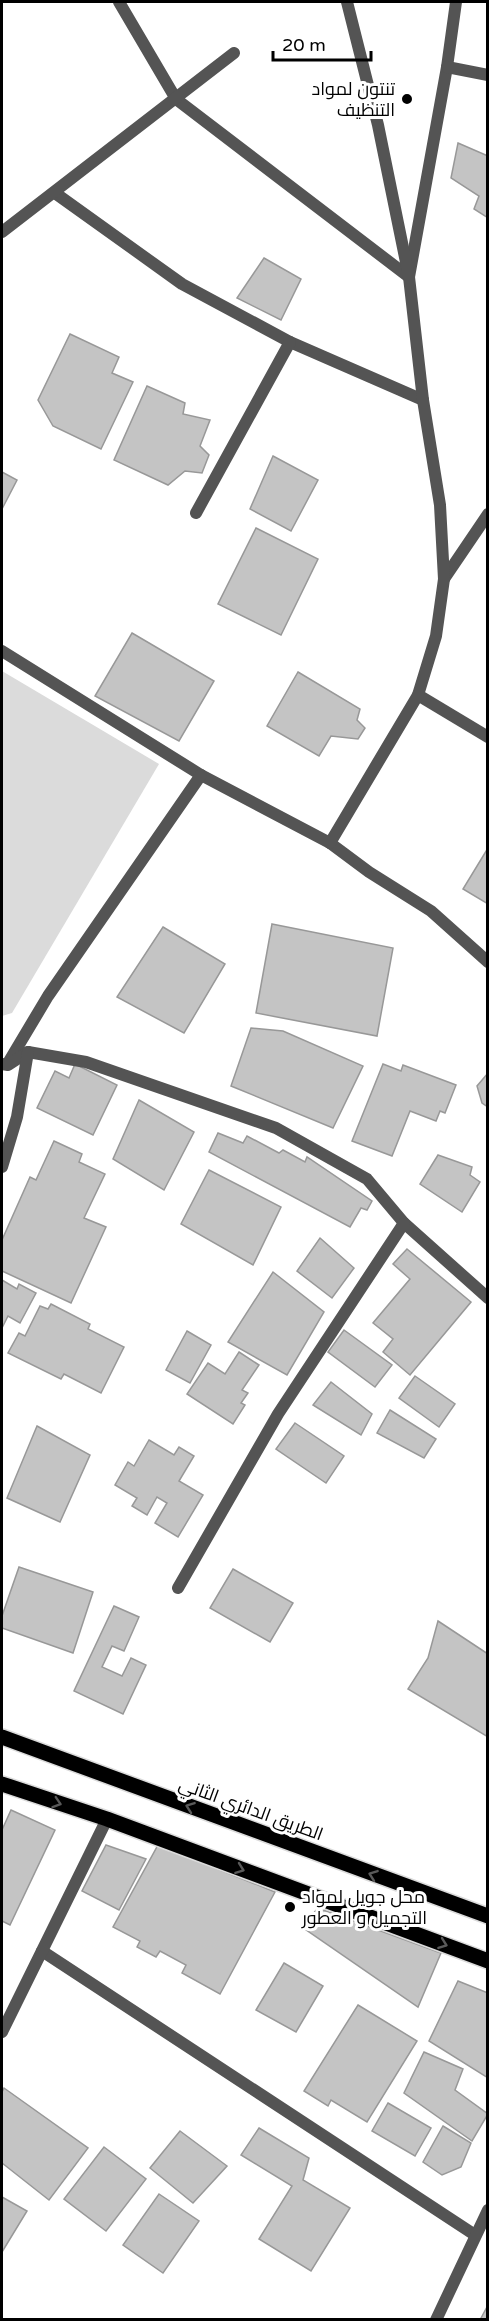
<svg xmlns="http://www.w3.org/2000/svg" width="489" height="2321" viewBox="0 0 489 2321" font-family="'Varela Round',Cairo,sans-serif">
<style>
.green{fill:#dbdbdb}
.building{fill:#c4c4c4;stroke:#989898;stroke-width:1.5}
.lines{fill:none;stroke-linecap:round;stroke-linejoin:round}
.primary-casing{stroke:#dbdbdb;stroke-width:18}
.minor{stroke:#545454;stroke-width:12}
.primary{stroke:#000;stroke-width:15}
.oneway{stroke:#595959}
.poi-dot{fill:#000;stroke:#fff;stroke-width:2}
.labels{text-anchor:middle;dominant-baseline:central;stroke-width:6;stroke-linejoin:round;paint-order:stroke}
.poi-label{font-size:18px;fill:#000;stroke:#fff;text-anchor:end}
.street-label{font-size:18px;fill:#000;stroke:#fff}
</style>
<rect width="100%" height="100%" fill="#fff"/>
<path class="green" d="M 2,671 L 159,764 L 12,1013 L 2,1016 Z"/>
<g class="building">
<path d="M 458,143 L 488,156 L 488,218 L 474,209 L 479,196 L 451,178 Z"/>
<path d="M 264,258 L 301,279 L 281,320 L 237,298 Z"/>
<path d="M 70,334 L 119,357 L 112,373 L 133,382 L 101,449 L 53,426 L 38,400 Z"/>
<path d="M 147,386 L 185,403 L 183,414 L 210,420 L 200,446 L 209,455 L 202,473 L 185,471 L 168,485 L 114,460 Z"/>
<path d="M 273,456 L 318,480 L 291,531 L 250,509 Z"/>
<path d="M 2,472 L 17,480 L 2,509 Z"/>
<path d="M 256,528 L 318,559 L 281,635 L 218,604 Z"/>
<path d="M 132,633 L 214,681 L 179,741 L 95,696 Z"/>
<path d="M 298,672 L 360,709 L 357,720 L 365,728 L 358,739 L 331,736 L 319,756 L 267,726 Z"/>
<path d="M 488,848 L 488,904 L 463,889 Z"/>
<path d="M 272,924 L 393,948 L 377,1036 L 256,1013 Z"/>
<path d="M 163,927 L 225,964 L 184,1033 L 117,997 Z"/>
<path d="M 251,1028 L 283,1031 L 363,1066 L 333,1128 L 231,1086 Z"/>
<path d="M 75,1064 L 117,1085 L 93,1135 L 37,1108 L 55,1071 L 69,1078 Z"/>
<path d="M 383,1064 L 401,1071 L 403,1065 L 456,1085 L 445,1113 L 440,1111 L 436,1121 L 410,1111 L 392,1156 L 352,1141 Z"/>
<path d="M 488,1073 L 488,1107 L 482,1103 L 477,1086 Z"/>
<path d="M 139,1100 L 194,1132 L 164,1190 L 113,1159 Z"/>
<path d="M 218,1133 L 243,1143 L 247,1136 L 279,1153 L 283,1150 L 305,1162 L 307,1157 L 372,1201 L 367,1210 L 361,1208 L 350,1227 L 209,1152 Z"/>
<path d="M 54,1141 L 82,1154 L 79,1162 L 105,1174 L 84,1218 L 106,1227 L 71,1303 L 2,1271 L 2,1240 L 30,1177 L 36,1180 Z"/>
<path d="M 438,1155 L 472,1167 L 470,1175 L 480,1182 L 462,1212 L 420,1184 Z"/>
<path d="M 209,1170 L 281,1207 L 253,1265 L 181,1224 Z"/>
<path d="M 320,1238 L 354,1268 L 332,1298 L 297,1271 Z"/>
<path d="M 407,1249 L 471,1302 L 410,1375 L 383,1352 L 393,1339 L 373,1323 L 410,1279 L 393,1264 Z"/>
<path d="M 273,1272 L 324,1312 L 287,1375 L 228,1342 Z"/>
<path d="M 2,1280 L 17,1289 L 19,1284 L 36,1293 L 20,1323 L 8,1316 L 2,1328 Z"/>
<path d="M 51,1304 L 90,1324 L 88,1329 L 124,1347 L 101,1393 L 64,1374 L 61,1379 L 8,1353 L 19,1333 L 25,1336 L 40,1306 L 48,1309 Z"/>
<path d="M 344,1330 L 392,1365 L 375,1387 L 328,1352 Z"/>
<path d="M 187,1331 L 211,1345 L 190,1383 L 166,1370 Z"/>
<path d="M 239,1352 L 259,1365 L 242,1390 L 248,1393 L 241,1403 L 245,1405 L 233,1424 L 187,1394 L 208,1363 L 225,1374 Z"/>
<path d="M 415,1376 L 455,1404 L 439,1427 L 399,1398 Z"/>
<path d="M 331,1382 L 372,1414 L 361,1435 L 313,1405 Z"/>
<path d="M 390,1410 L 436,1439 L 424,1458 L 377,1433 Z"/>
<path d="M 295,1423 L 344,1456 L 326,1483 L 276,1449 Z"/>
<path d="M 37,1426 L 90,1455 L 60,1522 L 7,1498 Z"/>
<path d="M 149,1440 L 174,1455 L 179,1447 L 194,1456 L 179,1481 L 203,1495 L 178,1537 L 155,1523 L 167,1503 L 157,1497 L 147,1515 L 132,1506 L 137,1498 L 115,1485 L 128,1462 L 134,1466 Z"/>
<path d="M 19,1567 L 93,1592 L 73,1653 L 2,1628 L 2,1616 Z"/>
<path d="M 233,1569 L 293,1603 L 270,1642 L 210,1608 Z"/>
<path d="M 114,1606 L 139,1617 L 124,1651 L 112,1646 L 102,1667 L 122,1676 L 131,1658 L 146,1665 L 123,1714 L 74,1691 Z"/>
<path d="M 438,1621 L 488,1654 L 488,1737 L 408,1689 L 428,1658 Z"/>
<path d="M 11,1810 L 55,1830 L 10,1925 L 2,1921 L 2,1830 Z"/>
<path d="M 106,1845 L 146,1859 L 119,1910 L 82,1891 Z"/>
<path d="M 158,1845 L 275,1892 L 220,1994 L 182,1973 L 186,1965 L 160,1951 L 156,1957 L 137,1947 L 140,1941 L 113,1927 Z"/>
<path d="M 318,1908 L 441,1953 L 418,2007 L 302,1927 Z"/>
<path d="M 284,1963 L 323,1986 L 296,2032 L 256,2010 Z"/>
<path d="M 458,1981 L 488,1993 L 488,2078 L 429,2041 Z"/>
<path d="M 358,2005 L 417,2041 L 367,2122 L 331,2100 L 328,2106 L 304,2091 Z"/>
<path d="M 424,2052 L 463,2069 L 455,2090 L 488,2114 L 472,2141 L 404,2093 Z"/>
<path d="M 4,2088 L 88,2148 L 49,2200 L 2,2163 L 2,2092 Z"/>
<path d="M 388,2103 L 431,2128 L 415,2156 L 372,2131 Z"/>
<path d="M 443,2126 L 471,2143 L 461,2167 L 442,2175 L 423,2162 Z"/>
<path d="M 259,2128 L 309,2158 L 303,2180 L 350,2208 L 311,2271 L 259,2239 L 292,2186 L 241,2155 Z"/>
<path d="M 180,2131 L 227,2166 L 193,2203 L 150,2168 Z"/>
<path d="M 104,2147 L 146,2179 L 106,2231 L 64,2199 Z"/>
<path d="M 159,2194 L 199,2221 L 163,2273 L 123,2245 Z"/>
<path d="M 2,2197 L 27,2211 L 2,2252 Z"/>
<path d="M 488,2305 L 488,2320 L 480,2320 Z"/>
</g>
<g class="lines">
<g class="primary-casing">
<g id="primary">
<path d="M 2,1737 L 488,1916"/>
<path d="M 2,1784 L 107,1819 L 488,1961"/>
</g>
</g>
<g class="minor">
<path d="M 119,2 L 176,99 L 409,277 L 447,67 L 456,2"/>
<path d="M 447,67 L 488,75"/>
<path d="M 55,193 L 182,284 L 290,342 L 423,400"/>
<path d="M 2,232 L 234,53"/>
<path d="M 196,513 L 290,342"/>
<path d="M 444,579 L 488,514"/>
<path d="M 2,651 L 201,775 L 330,843 L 369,872 L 431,911 L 488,962"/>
<path d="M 418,695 L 488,737"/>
<path d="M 330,843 L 418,695 L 436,636 L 444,579 L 440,505 L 423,400 L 409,277 L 378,125 L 347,2"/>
<path d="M 8,1063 L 48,996 L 201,775"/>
<path d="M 2,1064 L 8,1065 L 28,1052 L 86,1062 L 276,1128 L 367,1179 L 404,1223 L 488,1298"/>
<path d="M 2,1167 L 17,1117 L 28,1052"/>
<path d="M 178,1588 L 278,1414 L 404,1223"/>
<path d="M 42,1951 L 475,2235"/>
<path d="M 2,2032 L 107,1819"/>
<path d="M 436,2320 L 488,2210"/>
</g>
<use href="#primary" class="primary"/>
</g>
<defs><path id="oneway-chevron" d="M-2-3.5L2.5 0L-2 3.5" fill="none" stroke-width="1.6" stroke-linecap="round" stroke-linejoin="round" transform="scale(1.5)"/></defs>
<g class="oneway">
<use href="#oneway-chevron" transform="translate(57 1803) rotate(18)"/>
<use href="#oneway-chevron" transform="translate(190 1807) rotate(-160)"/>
<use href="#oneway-chevron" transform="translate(240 1869) rotate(20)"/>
<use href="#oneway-chevron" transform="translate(373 1875) rotate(-160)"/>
<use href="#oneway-chevron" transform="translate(443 1944) rotate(20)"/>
</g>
<g class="poi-dot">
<circle cx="407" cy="99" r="6"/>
<circle cx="290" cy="1907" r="6"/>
</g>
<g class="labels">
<g class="poi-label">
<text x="395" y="89">تنتون لمواد<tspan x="395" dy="21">التنظيف</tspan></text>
<text x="302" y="1897" text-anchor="start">محل جويل لمواد<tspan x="302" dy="21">التجميل و العطور</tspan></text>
</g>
<g class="street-label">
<text transform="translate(251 1809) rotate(20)">الطريق الدائري الثاني</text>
</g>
</g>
<rect width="489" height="2321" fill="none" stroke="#000000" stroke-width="6"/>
<path d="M273 51v9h98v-9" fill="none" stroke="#000000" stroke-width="3"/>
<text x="282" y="51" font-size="18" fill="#000000" stroke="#ffffff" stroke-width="4.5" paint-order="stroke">20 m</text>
</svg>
